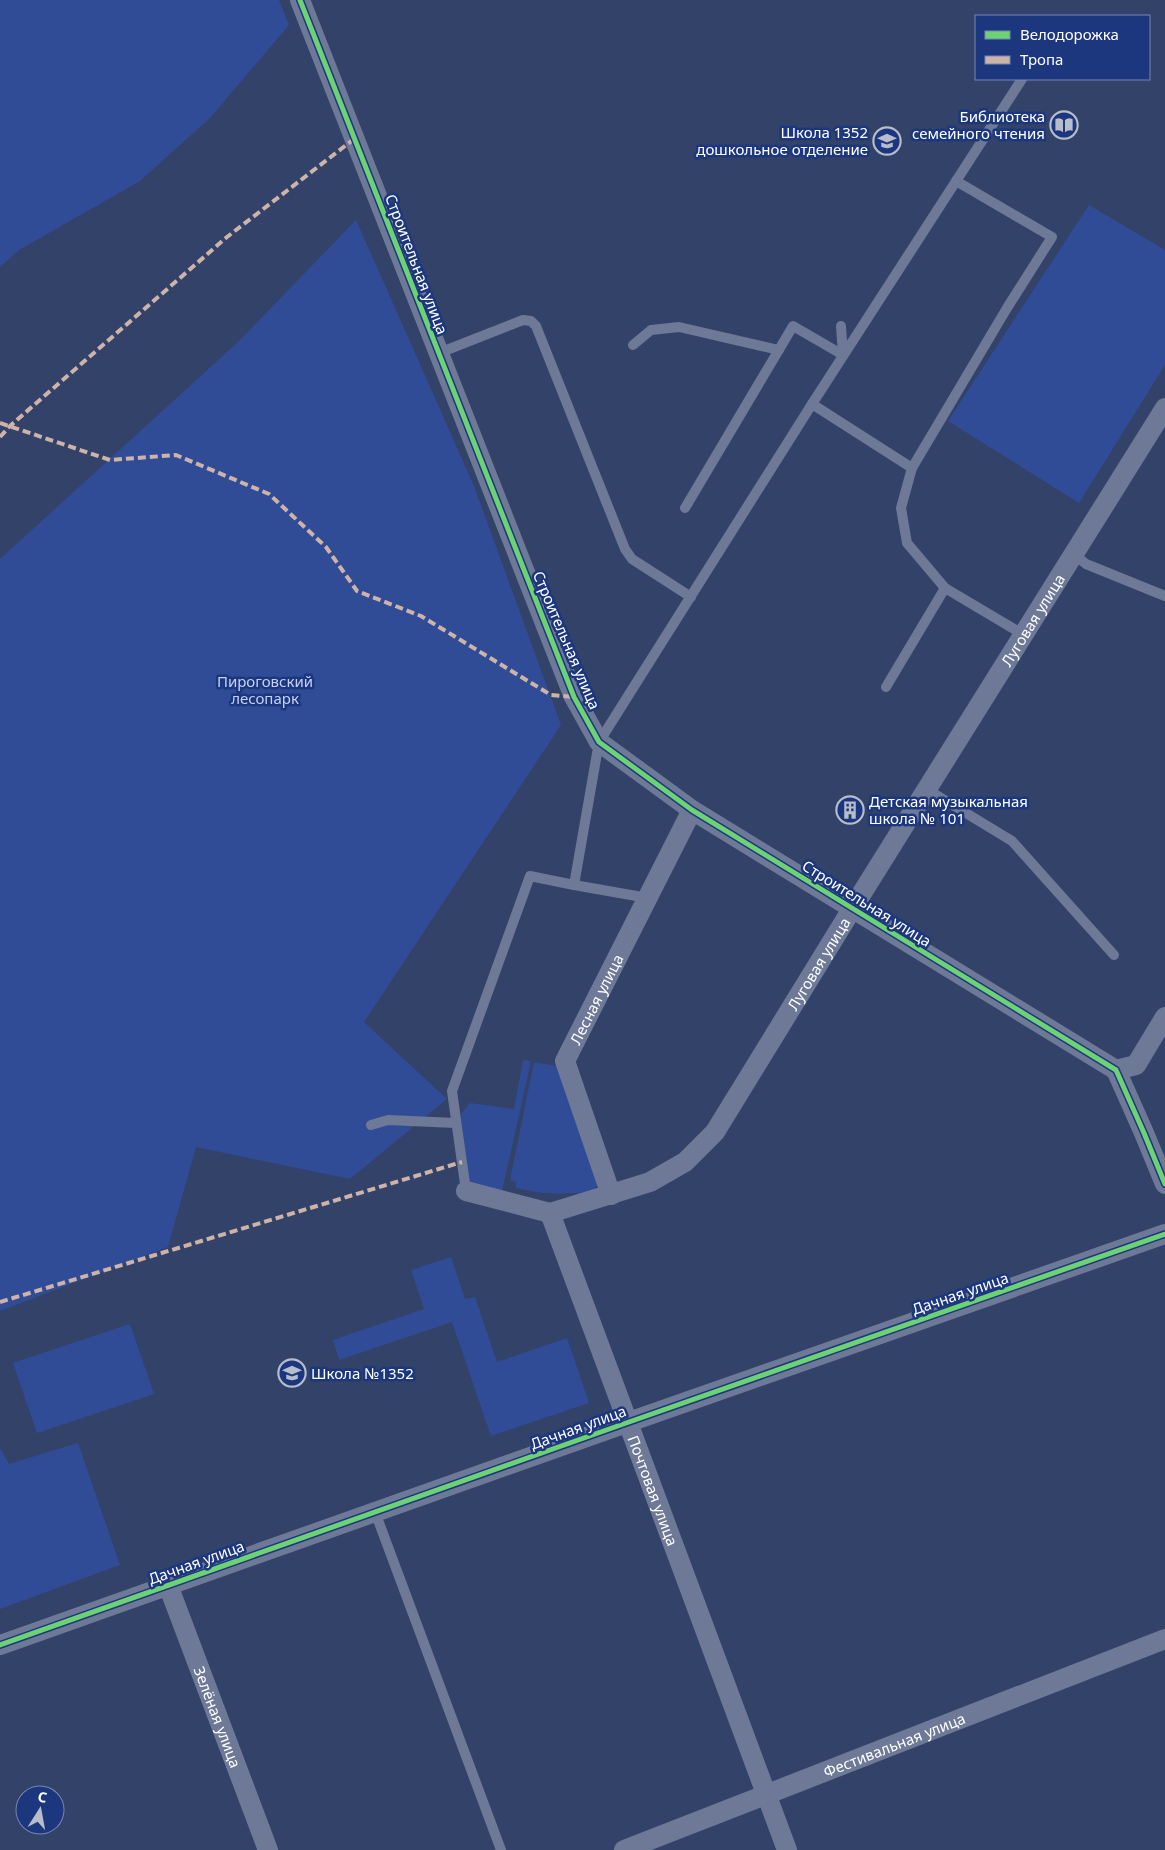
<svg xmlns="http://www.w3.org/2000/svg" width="1165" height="1850" viewBox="0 0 1165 1850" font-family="'Noto Sans',sans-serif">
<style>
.green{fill:#304c96}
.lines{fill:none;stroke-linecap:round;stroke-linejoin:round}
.lane{stroke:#6e7997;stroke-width:10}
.street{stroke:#6e7997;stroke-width:20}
.quiet{stroke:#ceb3a9;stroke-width:4;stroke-dasharray:8 4;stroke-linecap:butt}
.cycleway-casing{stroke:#1d377f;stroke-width:8}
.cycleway{stroke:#6cd273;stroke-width:5}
.labels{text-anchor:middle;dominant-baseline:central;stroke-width:5;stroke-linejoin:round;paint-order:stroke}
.poi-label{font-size:15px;fill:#fff;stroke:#1d377f;text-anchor:end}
.street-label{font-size:15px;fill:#fff;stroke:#1d377f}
.park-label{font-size:15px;fill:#c4d2f7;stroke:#1d377f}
</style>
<rect width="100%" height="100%" fill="#334269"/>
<g class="green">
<path d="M 0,0 L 279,0 L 289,25 L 210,118 L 140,181 L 19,250 L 0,267 Z"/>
<path d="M 1089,205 L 1165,250 L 1165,365 L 1079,503 L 948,421 Z"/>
<path d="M 356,220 L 474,486 L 561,725 L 364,1022 L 447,1099 L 350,1179 L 196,1147 L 168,1247 L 0,1311 L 0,559 L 239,341 Z"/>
<path d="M 523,1060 L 531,1061 L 501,1196 L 469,1188 L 461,1114 L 470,1103 L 514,1109 Z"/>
<path d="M 534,1062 L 562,1067 L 598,1183 L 594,1191 C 564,1195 545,1195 516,1188 L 516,1182 L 510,1180 Z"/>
<path d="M 451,1257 L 465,1299 L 475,1297 L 497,1362 L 567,1338 L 589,1403 L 491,1436 L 452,1322 L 339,1360 L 333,1340 L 424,1309 L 411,1270 Z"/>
<path d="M 130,1324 L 154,1394 L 37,1433 L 13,1363 Z"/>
<path d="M 78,1443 L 120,1565 L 0,1609 L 0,1448 L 9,1464 Z"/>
</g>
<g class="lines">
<g class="lane">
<path d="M 841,326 L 843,355"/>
<path d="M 633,345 L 651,330 L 679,327 L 779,350"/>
<path d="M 439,353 L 523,320 L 531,321 L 536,326 L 625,549 L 632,559 L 691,597"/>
<path d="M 812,404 L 912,468 L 1007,308 L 1052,237 L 956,181"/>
<path d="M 912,468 L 901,508 L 907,543 L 945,588"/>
<path d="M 685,508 L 793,326 L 843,355"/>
<path d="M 1074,554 L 1086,564 L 1165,596"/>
<path d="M 886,687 L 945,588 L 1024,635"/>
<path d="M 928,790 L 1012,841 L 1114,955"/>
<path d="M 648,898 L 574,885 L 599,742 L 812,404 L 1022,79"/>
<path d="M 371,1125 L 388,1120 L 456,1123"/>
<path d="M 466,1191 L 452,1091 L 530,876 L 574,885"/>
<path d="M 375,1512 L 501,1850"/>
</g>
<g class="street">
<path d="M 300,0 L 574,697 L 599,742 L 692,810 L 1116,1070 L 1144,1133 L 1165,1184"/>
<path d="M 1116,1070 L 1136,1065 L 1165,1017"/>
<path d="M 466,1191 L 550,1213"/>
<path id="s1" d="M 611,1195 L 565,1061 L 692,810"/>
<path id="s2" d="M 550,1213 L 650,1182 L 685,1162 L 715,1132 L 852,909 L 1165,408"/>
<path id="s3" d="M 550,1213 L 787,1850"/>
<path id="s4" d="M 168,1585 L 268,1850"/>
<path d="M 0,1645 L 629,1422 L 1165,1234"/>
<path id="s5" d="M 624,1850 L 1165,1639"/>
</g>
<g class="quiet">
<path d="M 0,423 L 110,460 L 176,455 L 269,494 L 326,547 L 357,591 L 421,616 L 551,695 L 574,697"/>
<path d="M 0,437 L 10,426 L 227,237 L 354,139"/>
<path d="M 0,1302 L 462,1162"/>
</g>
<g class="cycleway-casing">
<g id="cycleway">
<path d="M 300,0 L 574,697 L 599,742 L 692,810 L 1116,1070 L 1144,1133 L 1165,1184"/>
<path d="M 0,1645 L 629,1422 L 1165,1234"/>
</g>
</g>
<use href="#cycleway" class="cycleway"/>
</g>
<defs>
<g id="library-ring" transform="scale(1.4375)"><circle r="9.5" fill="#1d377f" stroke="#b8bdca" stroke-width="1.5"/><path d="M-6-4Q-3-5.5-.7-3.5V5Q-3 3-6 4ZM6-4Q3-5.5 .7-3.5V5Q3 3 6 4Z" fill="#b8bdca"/></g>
<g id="school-ring" transform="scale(1.4375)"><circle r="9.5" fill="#1d377f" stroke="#b8bdca" stroke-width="1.5"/><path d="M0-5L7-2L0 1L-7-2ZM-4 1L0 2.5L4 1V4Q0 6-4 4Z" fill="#b8bdca"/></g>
<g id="building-ring" transform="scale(1.4375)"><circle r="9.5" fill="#1d377f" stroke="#b8bdca" stroke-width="1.5"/><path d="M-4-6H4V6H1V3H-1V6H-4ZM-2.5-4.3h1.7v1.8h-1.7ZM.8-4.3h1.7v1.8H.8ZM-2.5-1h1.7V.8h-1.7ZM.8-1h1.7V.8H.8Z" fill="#b8bdca"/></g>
</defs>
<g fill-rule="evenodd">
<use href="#library-ring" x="1064" y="125"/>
<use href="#school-ring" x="887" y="141"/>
<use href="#building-ring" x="850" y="810"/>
<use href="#school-ring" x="292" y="1373"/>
</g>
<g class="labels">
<g class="poi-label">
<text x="1045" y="116">Библиотека<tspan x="1045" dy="17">семейного чтения</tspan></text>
<text x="868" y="132">Школа 1352<tspan x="868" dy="17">дошкольное отделение</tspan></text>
<text x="869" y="801" text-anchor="start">Детская музыкальная<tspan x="869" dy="17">школа № 101</tspan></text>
<text x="311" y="1373" text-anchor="start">Школа №1352</text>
</g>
<g class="street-label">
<text transform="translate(417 264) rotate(69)">Строительная улица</text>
<text stroke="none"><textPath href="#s2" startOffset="790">Луговая улица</textPath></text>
<text transform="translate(567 640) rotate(67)">Строительная улица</text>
<text transform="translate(867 903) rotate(32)">Строительная улица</text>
<text stroke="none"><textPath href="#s2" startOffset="385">Луговая улица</textPath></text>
<text stroke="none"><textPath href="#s1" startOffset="211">Лесная улица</textPath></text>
<text transform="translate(960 1293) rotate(-19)">Дачная улица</text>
<text transform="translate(578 1427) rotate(-20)">Дачная улица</text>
<text stroke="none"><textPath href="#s3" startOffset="296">Почтовая улица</textPath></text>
<text transform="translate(196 1562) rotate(-20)">Дачная улица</text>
<text stroke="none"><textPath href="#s4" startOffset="141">Зелёная улица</textPath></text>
<text stroke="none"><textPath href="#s5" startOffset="290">Фестивальная улица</textPath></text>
</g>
<g class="park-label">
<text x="265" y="681">Пироговский<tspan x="265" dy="17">лесопарк</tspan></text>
</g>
</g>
<rect x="975" y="15" width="175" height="65" fill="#1d377f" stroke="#7787b2"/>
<rect x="985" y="31" width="25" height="8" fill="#6cd273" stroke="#7787b2"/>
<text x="1020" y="40" font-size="15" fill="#ffffff">Велодорожка</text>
<rect x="985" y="56" width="25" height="8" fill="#ceb3a9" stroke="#7787b2"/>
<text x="1020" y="65" font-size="15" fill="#ffffff">Тропа</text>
<g transform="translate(40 1810) rotate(11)"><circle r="24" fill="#1d377f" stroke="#7787b2"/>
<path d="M0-4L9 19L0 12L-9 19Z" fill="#b8bdca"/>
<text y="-8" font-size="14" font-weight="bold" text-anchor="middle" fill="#ffffff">С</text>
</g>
</svg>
